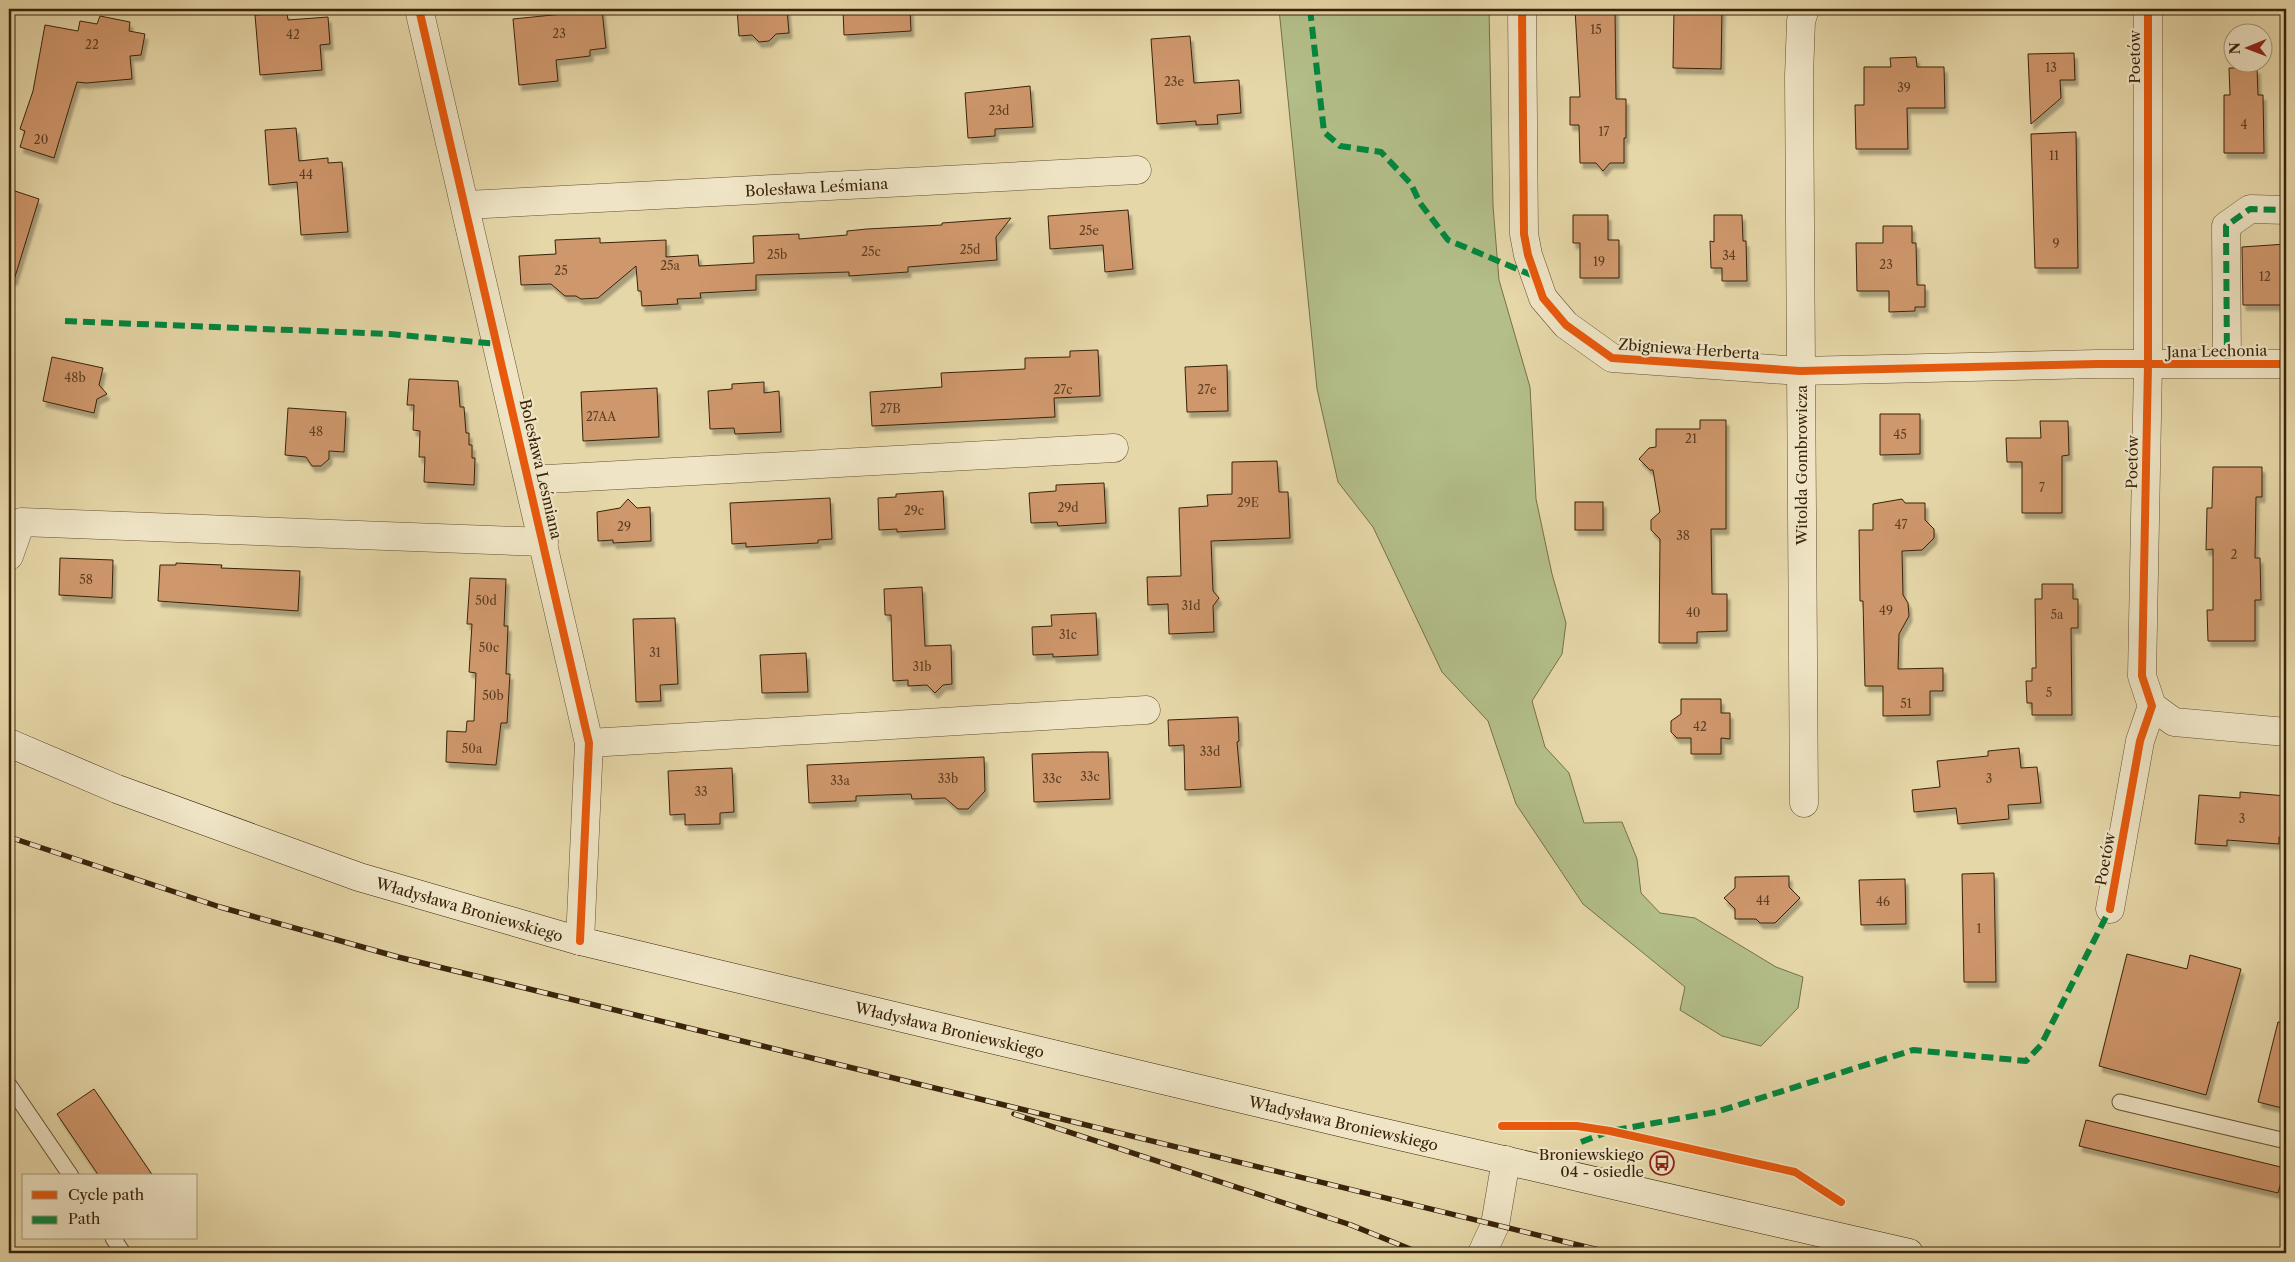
<svg xmlns="http://www.w3.org/2000/svg" width="2295" height="1262" viewBox="0 0 2295 1262" font-family="'Libre Caslon Text',serif">
<style>
.green{fill:#b3be89;stroke:#767049}
.building{fill:#cf976c;stroke:#392209;filter:url(#shadow)}
.lines{fill:none;stroke-linecap:round;stroke-linejoin:round}
.service-casing{stroke:#644f31;stroke-width:17}
.minor-casing{stroke:#644f31;stroke-width:29}
.secondary-casing{stroke:#392209;stroke-width:29}
.service{stroke:#efe5c6;stroke-width:15}
.minor{stroke:#efe5c6;stroke-width:28}
.secondary{stroke:#efe5c6;stroke-width:28}
.rail-casing{stroke:#392209;stroke-width:5.5}
.rail{stroke:#efe5c6;stroke-width:4;stroke-dasharray:11;stroke-linecap:butt}
.quiet{stroke:#00873e;stroke-width:6;stroke-dasharray:12 6;stroke-linecap:butt}
.cycleway-casing{stroke:#efe5c6;stroke-width:11}
.cycleway{stroke:#e8590c;stroke-width:8}
.labels{text-anchor:middle;dominant-baseline:central;stroke-width:4.5;stroke-linejoin:round;paint-order:stroke}
.number-label{font-size:12px;fill:#5e3f22}
.street-label{font-size:15px;fill:#392209;stroke:#efe5c6}
.poi-label{font-size:15px;fill:#392209;stroke:#efe5c6;text-anchor:end}
</style>
<defs>
<filter id="shadow"><feDropShadow dx="3" dy="5.5" stdDeviation="1" flood-color="#0004"/></filter>
</defs>
<rect width="100%" height="100%" fill="#e6d7a8"/>
<filter id="stains"><feTurbulence type="fractalNoise" baseFrequency=".004" numOctaves="4"/><feColorMatrix values="0 0 0 0 .2 0 0 0 0 .09 0 0 0 0 .02 0 0 0 .5 -.17"/></filter>
<radialGradient id="worn" r=".72"><stop offset=".6" stop-color="#630" stop-opacity="0"/><stop offset="1" stop-color="#630" stop-opacity=".3"/></radialGradient>
<path class="green" d="M 1279,9 L 1489,9 L 1493,206 L 1499,280 L 1530,387 L 1536,499 L 1552,574 L 1566,623 L 1562,654 L 1532,701 L 1545,747 L 1569,773 L 1584,823 L 1622,822 L 1637,859 L 1641,893 L 1660,913 L 1695,918 L 1776,967 L 1803,977 L 1798,1008 L 1761,1046 L 1722,1036 L 1680,1010 L 1685,987 L 1583,904 L 1516,804 L 1488,721 L 1442,672 L 1373,527 L 1338,482 L 1317,389 Z"/>
<g class="building">
<path d="M 737,9 L 787,9 L 789,33 L 776,34 L 769,41 L 759,42 L 752,35 L 739,36 Z"/>
<path d="M 843,9 L 910,9 L 911,31 L 844,35 Z"/>
<path d="M 1575,9 L 1615,9 L 1616,99 L 1626,99 L 1626,138 L 1624,138 L 1624,163 L 1610,163 L 1603,171 L 1596,163 L 1580,163 L 1579,125 L 1570,125 L 1570,97 L 1580,97 Z"/>
<path d="M 1674,9 L 1722,9 L 1721,69 L 1673,68 Z"/>
<path d="M 602,10 L 606,48 L 590,50 L 590,56 L 556,60 L 558,81 L 519,85 L 513,19 Z"/>
<path d="M 287,13 L 288,20 L 328,17 L 330,44 L 320,45 L 322,70 L 260,75 L 255,15 Z"/>
<path d="M 100,16 L 130,22 L 129,31 L 145,34 L 141,55 L 130,56 L 132,79 L 86,83 L 77,82 L 54,158 L 20,147 L 25,131 L 20,129 L 33,91 L 45,25 L 78,31 L 80,21 L 97,24 Z"/>
<path d="M 1190,36 L 1194,83 L 1239,80 L 1241,113 L 1217,115 L 1218,124 L 1196,125 L 1196,121 L 1157,124 L 1151,39 Z"/>
<path d="M 2074,53 L 2075,80 L 2060,80 L 2061,98 L 2031,124 L 2028,54 Z"/>
<path d="M 1916,57 L 1917,67 L 1944,67 L 1945,108 L 1907,108 L 1908,149 L 1856,149 L 1855,105 L 1864,105 L 1864,67 L 1891,67 L 1890,58 Z"/>
<path d="M 2229,68 L 2257,68 L 2258,95 L 2263,95 L 2264,153 L 2224,153 L 2224,95 L 2230,95 Z"/>
<path d="M 1030,86 L 1033,127 L 995,129 L 995,136 L 968,138 L 965,93 Z"/>
<path d="M 296,128 L 299,161 L 328,158 L 328,163 L 342,162 L 348,232 L 301,235 L 297,182 L 269,185 L 265,130 Z"/>
<path d="M 2076,132 L 2078,268 L 2035,268 L 2031,134 Z"/>
<path d="M 9,189 L 39,199 L 14,280 L 9,279 Z"/>
<path d="M 1128,210 L 1133,269 L 1105,272 L 1103,245 L 1050,249 L 1048,216 Z"/>
<path d="M 1573,215 L 1608,215 L 1608,240 L 1619,240 L 1619,278 L 1580,278 L 1580,243 L 1573,243 Z"/>
<path d="M 1714,215 L 1742,215 L 1743,241 L 1746,241 L 1747,281 L 1722,281 L 1722,268 L 1711,268 L 1710,241 L 1714,242 Z"/>
<path d="M 1011,218 L 996,237 L 997,260 L 908,267 L 908,272 L 849,276 L 849,272 L 756,275 L 756,290 L 700,293 L 701,298 L 677,299 L 678,304 L 642,306 L 641,291 L 638,291 L 636,266 L 598,298 L 581,299 L 576,296 L 565,296 L 551,284 L 521,285 L 519,256 L 556,254 L 555,240 L 600,238 L 600,243 L 666,240 L 666,257 L 698,255 L 699,266 L 754,263 L 753,236 L 799,234 L 799,239 L 847,235 L 847,231 L 867,229 L 942,225 L 942,223 Z"/>
<path d="M 1883,226 L 1912,226 L 1912,243 L 1916,243 L 1917,285 L 1925,285 L 1925,307 L 1915,307 L 1915,311 L 1889,312 L 1889,291 L 1857,291 L 1856,243 L 1883,243 Z"/>
<path d="M 2286,244 L 2286,305 L 2243,305 L 2242,247 Z"/>
<path d="M 1098,350 L 1100,396 L 1054,398 L 1055,417 L 872,426 L 870,392 L 942,387 L 941,373 L 1025,369 L 1025,358 L 1070,357 L 1070,351 Z"/>
<path d="M 52,357 L 103,368 L 99,385 L 107,394 L 97,399 L 94,413 L 43,401 Z"/>
<path d="M 1227,365 L 1228,411 L 1187,412 L 1185,367 Z"/>
<path d="M 409,379 L 458,381 L 460,407 L 464,407 L 466,433 L 469,433 L 469,445 L 472,445 L 472,458 L 475,458 L 474,485 L 424,482 L 425,457 L 419,457 L 420,431 L 413,430 L 414,405 L 407,405 Z"/>
<path d="M 764,382 L 764,393 L 779,391 L 781,432 L 735,434 L 734,428 L 710,429 L 708,391 L 732,389 L 732,384 Z"/>
<path d="M 657,388 L 659,437 L 583,441 L 581,392 Z"/>
<path d="M 288,408 L 346,412 L 344,452 L 329,451 L 329,459 L 321,466 L 312,466 L 306,457 L 285,455 Z"/>
<path d="M 1880,414 L 1920,414 L 1920,454 L 1880,455 Z"/>
<path d="M 1700,420 L 1726,420 L 1726,529 L 1711,529 L 1712,594 L 1727,594 L 1727,631 L 1697,632 L 1697,643 L 1659,643 L 1660,539 L 1651,530 L 1651,520 L 1660,512 L 1653,470 L 1650,470 L 1639,459 L 1649,448 L 1656,447 L 1656,429 L 1700,429 Z"/>
<path d="M 2040,421 L 2068,421 L 2069,455 L 2062,456 L 2062,513 L 2022,513 L 2022,462 L 2007,462 L 2006,438 L 2041,438 Z"/>
<path d="M 1277,461 L 1279,492 L 1288,492 L 1290,538 L 1211,541 L 1213,591 L 1219,598 L 1213,606 L 1214,632 L 1169,634 L 1168,604 L 1148,605 L 1147,577 L 1181,576 L 1179,508 L 1208,506 L 1207,495 L 1232,494 L 1232,462 Z"/>
<path d="M 2213,467 L 2262,467 L 2262,497 L 2256,497 L 2255,558 L 2260,558 L 2261,600 L 2255,600 L 2255,641 L 2208,641 L 2207,610 L 2213,610 L 2213,549 L 2206,550 L 2207,508 L 2212,508 Z"/>
<path d="M 1104,483 L 1106,523 L 1058,526 L 1057,522 L 1031,523 L 1029,493 L 1056,491 L 1056,485 Z"/>
<path d="M 943,491 L 945,529 L 897,532 L 897,529 L 879,530 L 878,498 L 896,497 L 896,494 Z"/>
<path d="M 830,498 L 832,539 L 818,540 L 818,543 L 746,547 L 746,543 L 732,544 L 730,503 Z"/>
<path d="M 628,499 L 637,508 L 650,507 L 651,541 L 613,543 L 613,540 L 598,541 L 597,512 L 620,508 Z"/>
<path d="M 1902,499 L 1905,503 L 1925,503 L 1925,520 L 1934,529 L 1934,538 L 1922,550 L 1902,551 L 1903,595 L 1908,603 L 1909,616 L 1899,634 L 1898,669 L 1943,668 L 1943,691 L 1930,691 L 1930,715 L 1883,716 L 1883,686 L 1865,686 L 1863,601 L 1860,601 L 1859,530 L 1873,530 L 1873,504 Z"/>
<rect x="1575" y="502" width="28" height="28"/>
<path d="M 60,558 L 113,560 L 112,598 L 59,595 Z"/>
<path d="M 176,563 L 222,565 L 221,568 L 300,571 L 298,611 L 158,601 L 160,565 L 176,565 Z"/>
<path d="M 470,578 L 506,579 L 504,626 L 508,626 L 506,674 L 510,674 L 507,723 L 501,723 L 496,765 L 446,762 L 447,731 L 466,732 L 467,721 L 474,721 L 476,673 L 469,672 L 472,624 L 467,624 Z"/>
<path d="M 2042,584 L 2073,584 L 2073,599 L 2078,599 L 2078,628 L 2071,628 L 2072,715 L 2032,715 L 2032,703 L 2027,703 L 2026,681 L 2032,681 L 2032,668 L 2036,668 L 2035,599 L 2042,599 Z"/>
<path d="M 922,587 L 925,646 L 951,645 L 952,684 L 943,685 L 935,693 L 927,685 L 908,686 L 908,680 L 893,681 L 891,615 L 885,615 L 884,589 Z"/>
<path d="M 1096,613 L 1098,655 L 1053,657 L 1053,654 L 1033,655 L 1032,627 L 1052,626 L 1051,615 Z"/>
<path d="M 675,618 L 678,684 L 660,685 L 661,701 L 636,702 L 633,619 Z"/>
<path d="M 806,653 L 808,692 L 762,693 L 760,655 Z"/>
<path d="M 1681,699 L 1721,699 L 1721,713 L 1730,713 L 1730,739 L 1721,738 L 1721,754 L 1691,754 L 1691,738 L 1677,738 L 1671,732 L 1671,721 L 1681,714 Z"/>
<path d="M 1238,717 L 1239,741 L 1237,742 L 1241,787 L 1185,790 L 1184,745 L 1169,746 L 1168,720 Z"/>
<path d="M 2019,748 L 2021,768 L 2037,767 L 2041,803 L 2008,805 L 2009,819 L 1958,824 L 1956,808 L 1914,812 L 1912,790 L 1940,787 L 1937,761 L 1988,756 L 1988,751 Z"/>
<path d="M 1091,752 L 1108,752 L 1110,799 L 1034,802 L 1032,754 Z"/>
<path d="M 984,757 L 985,791 L 968,809 L 958,809 L 945,798 L 912,799 L 911,794 L 856,796 L 856,801 L 809,803 L 807,765 Z"/>
<path d="M 732,768 L 734,812 L 720,813 L 720,824 L 685,825 L 685,814 L 670,815 L 668,771 Z"/>
<path d="M 2240,792 L 2286,796 L 2286,838 L 2279,837 L 2279,844 L 2227,840 L 2227,846 L 2195,844 L 2199,795 L 2240,798 Z"/>
<path d="M 1994,873 L 1996,982 L 1964,982 L 1962,874 Z"/>
<path d="M 1789,876 L 1789,887 L 1800,898 L 1775,923 L 1760,923 L 1756,919 L 1735,919 L 1735,909 L 1724,898 L 1735,888 L 1735,877 Z"/>
<path d="M 1905,879 L 1906,924 L 1861,925 L 1859,880 Z"/>
<path d="M 2127,954 L 2187,969 L 2190,955 L 2241,969 L 2206,1095 L 2099,1066 Z"/>
<path d="M 2278,1022 L 2286,1023 L 2286,1109 L 2258,1102 Z"/>
<path d="M 94,1089 L 153,1176 L 99,1176 L 57,1114 Z"/>
<path d="M 2086,1120 L 2285,1168 L 2278,1193 L 2079,1146 Z"/>
</g>
<g class="lines">
<g class="service-casing">
<g id="service">
<path d="M 9,1085 L 71,1176"/>
<path d="M 2120,1102 L 2286,1141"/>
<path d="M 113,1238 L 123,1253"/>
</g>
</g>
<g class="minor-casing">
<g id="minor">
<path d="M 419,9 L 589,743 L 580,941"/>
<path d="M 1522,9 L 1524,234 L 1528,255 L 1543,298 L 1566,325 L 1612,358 L 1800,371 L 2097,364 L 2286,364"/>
<path id="s1" d="M 466,205 L 1137,170"/>
<path d="M 2227,363 L 2226,226 L 2250,209 L 2286,210"/>
<path d="M 529,480 L 1114,448"/>
<path d="M 9,556 L 21,522 L 544,542"/>
<path d="M 2152,706 L 2174,722 L 2286,732"/>
<path d="M 589,743 L 1146,710"/>
<path d="M 1804,803 L 1799,76 L 1801,21 L 1805,9"/>
<path d="M 2110,909 L 2140,741 L 2152,706 L 2142,676 L 2148,365 L 2148,9"/>
<path d="M 1482,1253 L 1495,1225 L 1506,1160"/>
</g>
</g>
<g class="secondary-casing">
<g id="secondary">
<path id="s2" d="M 9,743 L 117,789 L 359,877 L 580,941 L 1355,1126 L 1909,1253"/>
</g>
</g>
<use href="#service" class="service"/>
<use href="#minor" class="minor"/>
<use href="#secondary" class="secondary"/>
<g class="rail-casing">
<g id="rail">
<path d="M 9,837 L 220,907 L 398,957 L 1611,1253"/>
<path d="M 1014,1114 L 1351,1225 L 1420,1253"/>
</g>
</g>
<use href="#rail" class="rail"/>
<g class="quiet">
<path d="M 1310,9 L 1324,132 L 1340,146 L 1381,152 L 1411,184 L 1420,203 L 1448,240 L 1534,276"/>
<path d="M 65,321 L 390,334 L 498,344"/>
<path d="M 2227,363 L 2226,226 L 2250,209 L 2286,210"/>
<path d="M 1581,1142 L 1610,1131 L 1716,1112 L 1913,1050 L 2026,1061 L 2041,1045 L 2110,909"/>
</g>
<g class="cycleway-casing">
<g id="cycleway">
<path d="M 419,9 L 589,743 L 580,941"/>
<path d="M 1522,9 L 1524,234 L 1528,255 L 1543,298 L 1566,325 L 1612,358 L 1800,371 L 2097,364 L 2286,364"/>
<path d="M 2110,909 L 2140,741 L 2152,706 L 2142,676 L 2148,365 L 2148,9"/>
<path d="M 1502,1126 L 1577,1126 L 1610,1131 L 1795,1172 L 1841,1202"/>
</g>
</g>
<use href="#cycleway" class="cycleway"/>
</g>
<defs>
<g id="bus-ring" transform="scale(1.25)"><circle r="9.5" fill="#efe5c6" stroke="#8f2418" stroke-width="1.5"/><path d="M-5-6H5V4H4V6H2V4H-2V6H-4V4H-5ZM-3.5-4V0h7V-4ZM-3.5 1.2v1.5H-2V1.2ZM2 1.2v1.5H3.5V1.2Z" fill="#8f2418"/></g>
</defs>
<g fill-rule="evenodd">
<use href="#bus-ring" x="1662" y="1163"/>
</g>
<g class="labels">
<g class="number-label">
<text x="1596" y="29">15</text>
<text x="559" y="33">23</text>
<text x="293" y="34">42</text>
<text x="92" y="44">22</text>
<text x="2051" y="67">13</text>
<text x="1174" y="81">23e</text>
<text x="1904" y="87">39</text>
<text x="999" y="110">23d</text>
<text x="2244" y="124">4</text>
<text x="1604" y="131">17</text>
<text x="41" y="139">20</text>
<text x="2054" y="155">11</text>
<text x="306" y="174">44</text>
<text x="1089" y="230">25e</text>
<text x="2056" y="243">9</text>
<text x="970" y="249">25d</text>
<text x="871" y="251">25c</text>
<text x="777" y="254">25b</text>
<text x="1729" y="255">34</text>
<text x="1599" y="261">19</text>
<text x="1886" y="264">23</text>
<text x="670" y="265">25a</text>
<text x="561" y="270">25</text>
<text x="2265" y="276">12</text>
<text x="75" y="377">48b</text>
<text x="1063" y="389">27c</text>
<text x="1207" y="389">27e</text>
<text x="890" y="408">27B</text>
<text x="601" y="416">27AA</text>
<text x="316" y="431">48</text>
<text x="1900" y="434">45</text>
<text x="1691" y="438">21</text>
<text x="2042" y="487">7</text>
<text x="1248" y="502">29E</text>
<text x="1068" y="507">29d</text>
<text x="914" y="510">29c</text>
<text x="1901" y="524">47</text>
<text x="624" y="526">29</text>
<text x="1683" y="535">38</text>
<text x="2234" y="554">2</text>
<text x="86" y="579">58</text>
<text x="486" y="600">50d</text>
<text x="1191" y="605">31d</text>
<text x="1886" y="610">49</text>
<text x="1693" y="612">40</text>
<text x="2057" y="614">5a</text>
<text x="1068" y="634">31c</text>
<text x="489" y="647">50c</text>
<text x="655" y="652">31</text>
<text x="922" y="666">31b</text>
<text x="2049" y="692">5</text>
<text x="493" y="695">50b</text>
<text x="1906" y="703">51</text>
<text x="1700" y="726">42</text>
<text x="472" y="748">50a</text>
<text x="1210" y="751">33d</text>
<text x="1090" y="776">33c</text>
<text x="948" y="778">33b</text>
<text x="1052" y="778">33c</text>
<text x="1989" y="778">3</text>
<text x="840" y="780">33a</text>
<text x="701" y="791">33</text>
<text x="2242" y="818">3</text>
<text x="1763" y="900">44</text>
<text x="1883" y="901">46</text>
<text x="1979" y="928">1</text>
</g>
<g class="street-label">
<text transform="translate(2134 57) rotate(-90)">Poetów</text>
<text stroke="none"><textPath href="#s1" startOffset="351">Bolesława Leśmiana</textPath></text>
<text transform="translate(1689 349) rotate(4)">Zbigniewa Herberta</text>
<text transform="translate(2217 351) rotate(-1)">Jana Lechonia</text>
<text transform="translate(2132 462) rotate(-89)">Poetów</text>
<text transform="translate(1801 465) rotate(-90)">Witolda Gombrowicza</text>
<text transform="translate(541 469) rotate(77)">Bolesława Leśmiana</text>
<text transform="translate(2105 859) rotate(-80)">Poetów</text>
<text stroke="none"><textPath href="#s2" startOffset="490">Władysława Broniewskiego</textPath></text>
<text stroke="none"><textPath href="#s2" startOffset="985">Władysława Broniewskiego</textPath></text>
<text stroke="none"><textPath href="#s2" startOffset="1390">Władysława Broniewskiego</textPath></text>
</g>
<g class="poi-label">
<text x="1644" y="1154">Broniewskiego<tspan x="1644" dy="17">04 - osiedle</tspan></text>
</g>
</g>
<rect width="2295" height="1262" fill="none" stroke="#e6d7a8" stroke-width="30"/>
<rect x="10" y="10" width="2275" height="1242" fill="none" stroke="#392209" stroke-width="2.5"/>
<rect x="15" y="15" width="2265" height="1232" fill="none" stroke="#392209"/>
<rect x="22" y="1174" width="175" height="65" fill="#efe5c6" stroke="#a6977a"/>
<rect x="32" y="1191" width="25" height="8" fill="#e8590c" stroke="#a6977a"/>
<text x="68" y="1200" font-size="15" fill="#392209">Cycle path</text>
<rect x="32" y="1216" width="25" height="8" fill="#00873e" stroke="#a6977a"/>
<text x="68" y="1224" font-size="15" fill="#392209">Path</text>
<g transform="translate(2248 48) rotate(269)"><circle r="24" fill="#efe5c6" stroke="#a6977a"/>
<path d="M0-4L9 19L0 12L-9 19Z" fill="#8f2418"/>
<text y="-8" font-size="14" font-weight="bold" text-anchor="middle" fill="#392209">N</text>
</g>
<rect width="100%" height="100%" filter="url(#stains)"/>
<rect width="100%" height="100%" fill="url(#worn)"/>
</svg>
